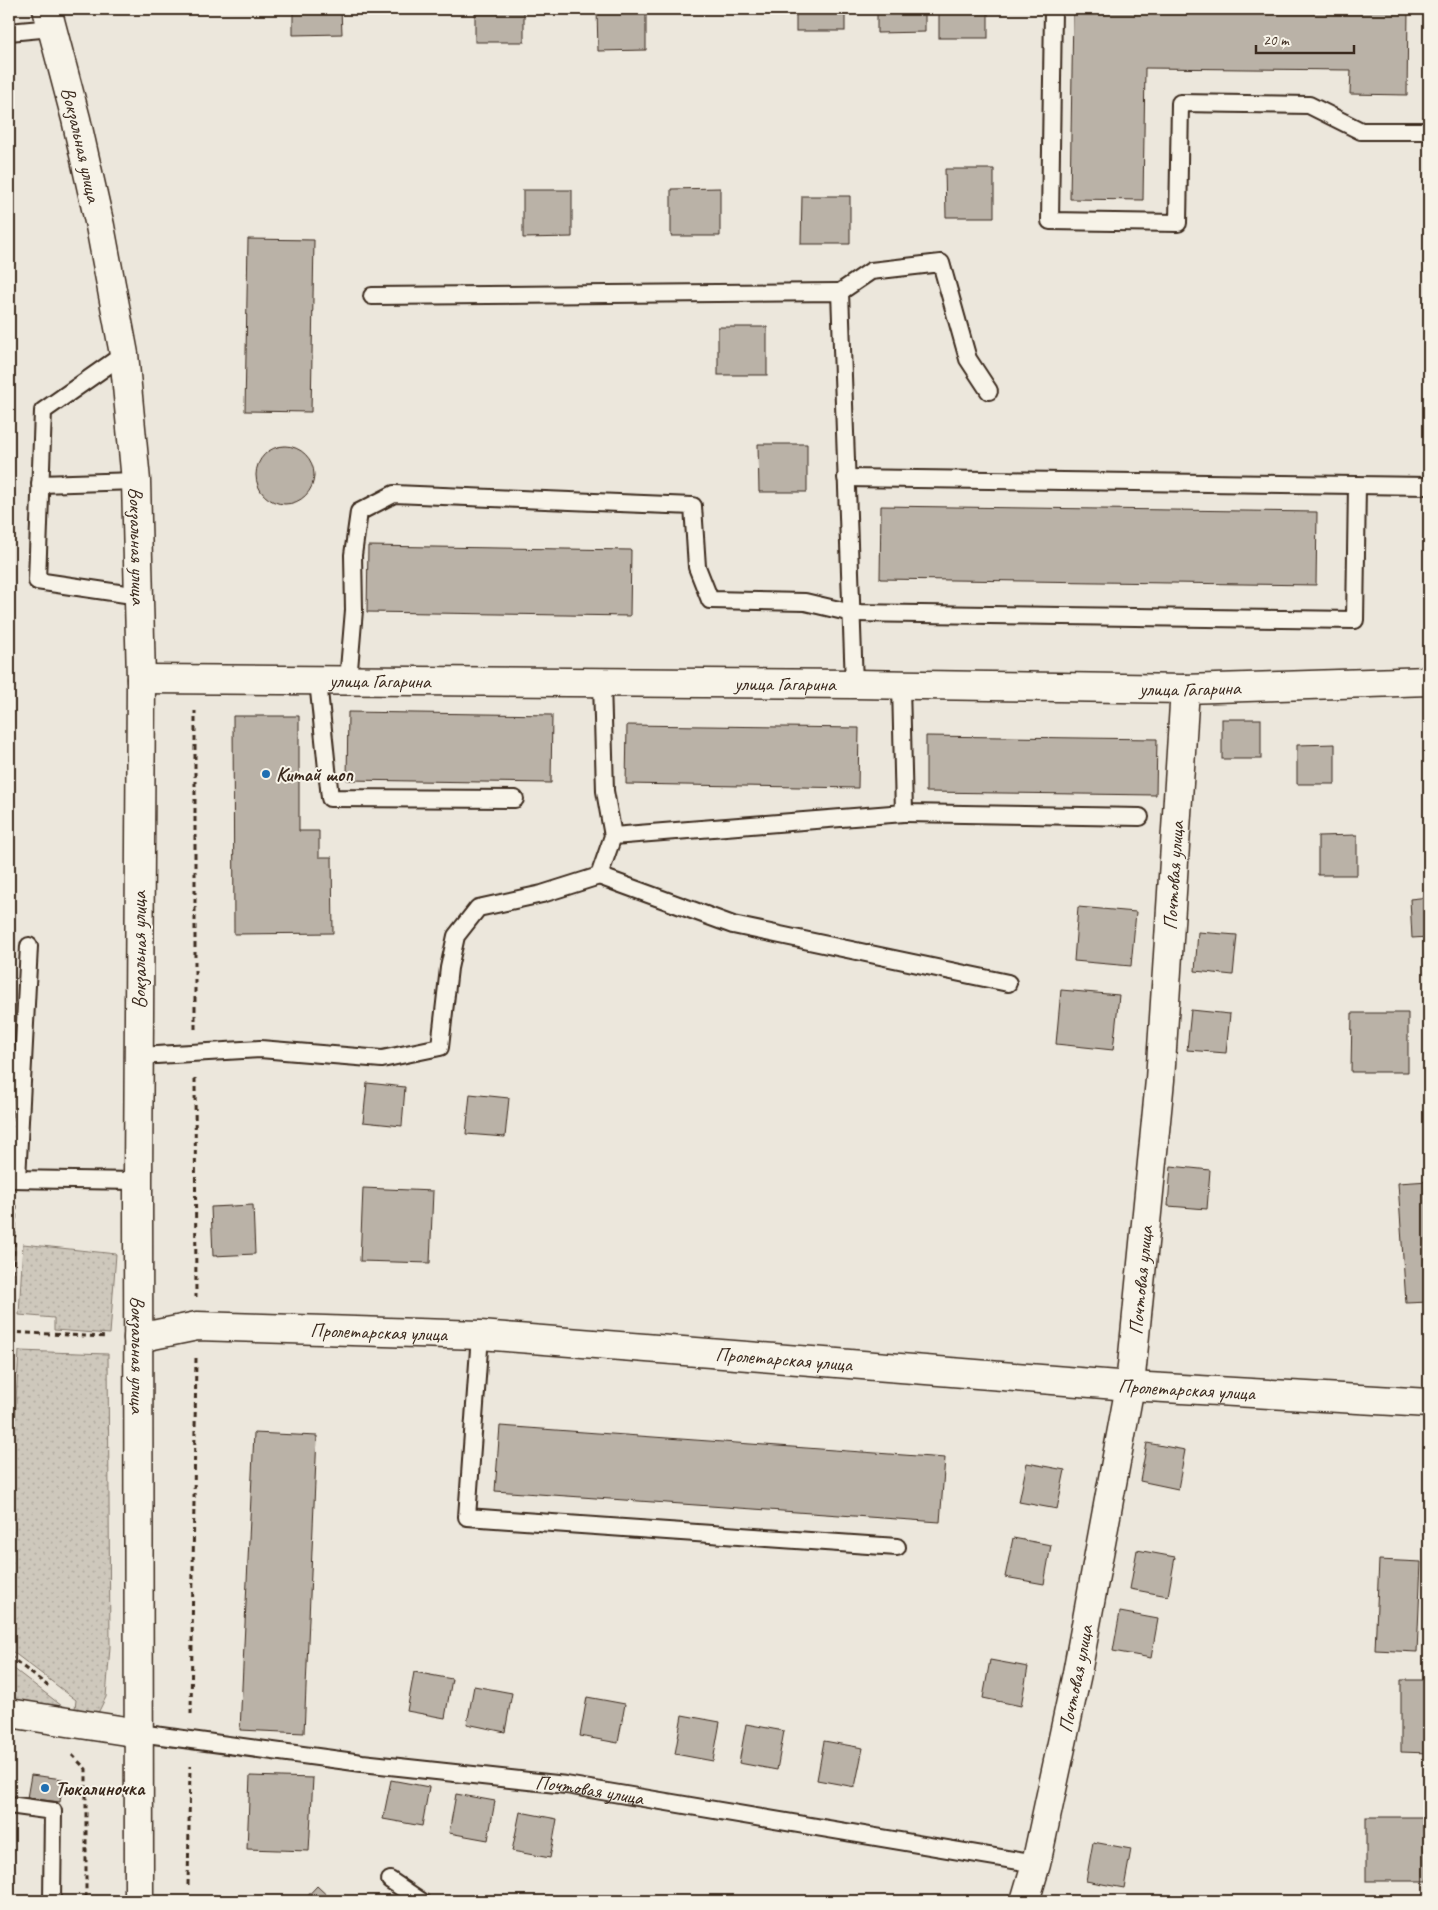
<svg xmlns="http://www.w3.org/2000/svg" width="1438" height="1910" viewBox="0 0 1438 1910" font-family="Caveat,sans-serif">
<style>
.grass{fill:url(#grass-dots);stroke:#84796d}
.building{fill:#bab2a7;stroke:#3b2a1e}
.lines{fill:none;stroke-linecap:round;stroke-linejoin:round}
.lane-casing{stroke:#3b2a1e;stroke-width:20}
.street-casing{stroke:#3b2a1e;stroke-width:31}
.secondary-casing{stroke:#3b2a1e;stroke-width:31}
.path{stroke:#3b2a1e;stroke-width:3;stroke-dasharray:5 4;stroke-linecap:butt}
.lane{stroke:#f7f3e8;stroke-width:16}
.street{stroke:#f7f3e8;stroke-width:28}
.secondary{stroke:#f7f3e8;stroke-width:28}
.poi-dot{fill:#1f6fb2;stroke:#f7f3e8;stroke-width:2}
.labels{text-anchor:middle;dominant-baseline:central;stroke-width:4;stroke-linejoin:round;paint-order:stroke}
.street-label{font-size:20px;fill:#3b2a1e;stroke:#f7f3e8}
.poi-label{font-size:20px;font-weight:bold;fill:#3b2a1e;stroke:#f7f3e8;text-anchor:start}
</style>
<defs>
<pattern id="grass-dots" width="8" height="8" patternUnits="userSpaceOnUse" patternTransform="scale(1.25)"><rect width="8" height="8" fill="#cec8bc"/><path d="M2 2h.1M6 6h.1" fill="none" stroke="#b2aca1" stroke-width="1.8" stroke-linecap="round"/></pattern>
</defs>
<rect width="100%" height="100%" fill="#ece7dc"/>
<filter id="ink" filterUnits="userSpaceOnUse"><feTurbulence type="fractalNoise" baseFrequency=".02" numOctaves="2"/><feDisplacementMap in="SourceGraphic" scale="10" xChannelSelector="R" yChannelSelector="G"/><feConvolveMatrix kernelMatrix="1 2 1 2 8 2 1 2 1" color-interpolation-filters="sRGB"/></filter>
<g filter="url(#ink)">
<g class="grass">
<path d="M 23,1244 L 116,1254 L 110,1334 L 54,1330 L 54,1318 L 19,1315 Z"/>
<path d="M 19,1351 L 108,1354 L 110,1647 L 106,1697 L 99,1711 L 89,1717 L 74,1717 L 76,1700 L 9,1649 L 9,1515 Z"/>
<path d="M 9,1665 L 62,1706 L 61,1717 L 9,1707 Z"/>
</g>
<g class="building">
<path d="M 293,9 L 341,9 L 342,34 L 293,35 Z"/>
<rect x="475" y="9" width="49" height="33"/>
<path d="M 597,9 L 646,9 L 646,50 L 598,51 Z"/>
<rect x="796" y="9" width="49" height="22"/>
<path d="M 877,9 L 925,9 L 925,32 L 877,33 Z"/>
<rect x="939" y="9" width="49" height="29"/>
<path d="M 1073,9 L 1408,9 L 1407,95 L 1350,94 L 1351,70 L 1145,68 L 1143,200 L 1070,199 Z"/>
<path d="M 945,169 L 994,169 L 994,217 L 946,217 Z"/>
<path d="M 720,188 L 720,236 L 671,236 L 671,189 Z"/>
<path d="M 523,190 L 572,190 L 572,237 L 523,238 Z"/>
<path d="M 802,196 L 850,196 L 850,244 L 801,244 Z"/>
<path d="M 248,239 L 314,240 L 311,412 L 245,411 Z"/>
<rect x="718" y="327" width="49" height="48"/>
<path d="M 758,444 L 807,444 L 807,492 L 759,492 Z"/>
<circle cx="285" cy="475" r="29"/>
<path d="M 881,506 L 1317,512 L 1316,585 L 880,579 Z"/>
<path d="M 368,546 L 631,550 L 630,616 L 367,612 Z"/>
<path d="M 348,712 L 552,715 L 551,783 L 347,780 Z"/>
<path d="M 233,716 L 299,716 L 299,831 L 319,831 L 319,857 L 332,857 L 333,933 L 234,934 Z"/>
<rect x="1222" y="719" width="39" height="40"/>
<path d="M 627,725 L 859,728 L 858,788 L 626,784 Z"/>
<path d="M 926,736 L 1157,739 L 1156,795 L 926,792 Z"/>
<path d="M 1335,744 L 1335,784 L 1297,784 L 1297,745 Z"/>
<path d="M 1357,835 L 1357,875 L 1318,875 L 1318,836 Z"/>
<path d="M 1429,897 L 1429,937 L 1412,938 L 1410,899 Z"/>
<path d="M 1078,907 L 1136,912 L 1131,966 L 1074,961 Z"/>
<path d="M 1198,932 L 1237,935 L 1233,975 L 1195,971 Z"/>
<path d="M 1061,990 L 1119,995 L 1113,1050 L 1056,1044 Z"/>
<path d="M 1191,1010 L 1230,1014 L 1226,1053 L 1187,1050 Z"/>
<path d="M 1352,1013 L 1408,1013 L 1408,1072 L 1351,1072 Z"/>
<path d="M 367,1083 L 405,1087 L 402,1126 L 363,1122 Z"/>
<path d="M 470,1094 L 509,1098 L 505,1137 L 466,1134 Z"/>
<path d="M 1171,1166 L 1210,1170 L 1207,1209 L 1168,1206 Z"/>
<path d="M 1429,1181 L 1429,1302 L 1406,1303 L 1398,1183 Z"/>
<path d="M 363,1188 L 433,1191 L 430,1263 L 360,1261 Z"/>
<path d="M 253,1205 L 255,1254 L 213,1256 L 211,1207 Z"/>
<path d="M 500,1426 L 945,1458 L 940,1522 L 495,1491 Z"/>
<path d="M 254,1433 L 317,1436 L 304,1733 L 240,1730 Z"/>
<path d="M 1147,1443 L 1185,1450 L 1178,1489 L 1140,1481 Z"/>
<path d="M 1027,1463 L 1065,1470 L 1057,1509 L 1019,1502 Z"/>
<path d="M 1013,1538 L 1051,1545 L 1044,1584 L 1005,1577 Z"/>
<path d="M 1137,1550 L 1175,1557 L 1168,1596 L 1130,1589 Z"/>
<path d="M 1379,1560 L 1421,1562 L 1417,1652 L 1375,1650 Z"/>
<path d="M 1120,1612 L 1158,1619 L 1151,1658 L 1113,1651 Z"/>
<path d="M 990,1660 L 1028,1667 L 1021,1706 L 983,1698 Z"/>
<path d="M 414,1672 L 452,1679 L 445,1718 L 407,1711 Z"/>
<path d="M 1401,1680 L 1429,1680 L 1429,1753 L 1401,1752 Z"/>
<path d="M 474,1686 L 512,1693 L 505,1732 L 467,1724 Z"/>
<path d="M 587,1697 L 625,1704 L 618,1743 L 580,1736 Z"/>
<path d="M 682,1715 L 720,1722 L 713,1761 L 675,1754 Z"/>
<path d="M 746,1724 L 784,1731 L 777,1770 L 739,1763 Z"/>
<path d="M 824,1741 L 863,1748 L 855,1787 L 817,1780 Z"/>
<path d="M 31,1775 L 63,1779 L 60,1802 L 27,1798 Z"/>
<path d="M 250,1776 L 313,1778 L 309,1851 L 247,1849 Z"/>
<path d="M 391,1780 L 429,1787 L 422,1826 L 383,1819 Z"/>
<path d="M 456,1794 L 495,1801 L 488,1840 L 449,1833 Z"/>
<path d="M 520,1812 L 557,1819 L 550,1858 L 512,1851 Z"/>
<rect x="1366" y="1817" width="62" height="64"/>
<path d="M 1093,1842 L 1131,1849 L 1124,1888 L 1086,1881 Z"/>
<path d="M 317,1886 L 333,1901 L 303,1901 Z"/>
</g>
<g class="lines">
<g class="lane-casing">
<g id="lane">
<path d="M 1053,9 L 1050,221 L 1178,223 L 1180,103 L 1309,105 L 1361,131 L 1429,131"/>
<path d="M 9,32 L 52,28"/>
<path d="M 840,292 L 871,271 L 941,263 L 968,359 L 989,391"/>
<path d="M 372,296 L 840,292 L 854,684"/>
<path d="M 124,354 L 43,411 L 37,581 L 139,596"/>
<path d="M 846,478 L 1429,486"/>
<path d="M 40,484 L 136,481"/>
<path d="M 318,681 L 330,798 L 515,799"/>
<path d="M 348,681 L 354,610 L 353,555 L 359,512 L 394,494 L 693,506 L 697,567 L 710,600 L 805,602 L 852,613 L 1355,620 L 1357,485"/>
<path d="M 901,685 L 904,813 L 1140,817"/>
<path d="M 613,836 L 904,813"/>
<path d="M 599,876 L 733,925 L 1008,983"/>
<path d="M 139,1056 L 260,1049 L 382,1059 L 440,1047 L 449,968 L 456,936 L 478,908 L 542,894 L 599,876 L 613,836 L 605,791 L 602,682"/>
<path d="M 9,1179 L 138,1181"/>
<path d="M 17,1179 L 29,946"/>
<path d="M 480,1335 L 467,1517 L 897,1547"/>
<path id="s1" d="M 139,1733 L 362,1763 L 566,1785 L 1036,1864"/>
<path d="M 9,1805 L 53,1811 L 52,1901"/>
<path d="M 390,1880 L 421,1901"/>
</g>
</g>
<g class="street-casing">
<g id="street">
<path id="s2" d="M 141,679 L 854,684 L 1185,689 L 1429,681"/>
<path id="s3" d="M 138,1338 L 197,1326 L 480,1335 L 1130,1386 L 1429,1403"/>
<path d="M 9,1713 L 139,1733"/>
<path id="s4" d="M 1025,1901 L 1036,1864 L 1077,1673 L 1130,1386 L 1160,1080 L 1185,689"/>
</g>
</g>
<g class="secondary-casing">
<g id="secondary">
<path id="s5" d="M 47,9 L 76,119 L 100,226 L 124,354 L 136,481 L 141,679 L 138,1181 L 139,1901"/>
</g>
</g>
<g class="path">
<path d="M 195,1029 L 195,711"/>
<path d="M 195,1078 L 196,1297"/>
<path d="M 9,1332 L 107,1337"/>
<path d="M 9,1363 L 16,1204"/>
<path d="M 9,1656 L 48,1686"/>
<path d="M 191,1714 L 196,1358"/>
<path d="M 72,1755 L 86,1769 L 86,1901"/>
<path d="M 188,1885 L 190,1766"/>
</g>
<use href="#lane" class="lane"/>
<use href="#street" class="street"/>
<use href="#secondary" class="secondary"/>
</g>
</g>
<g class="poi-dot">
<circle cx="266" cy="774" r="5"/>
<circle cx="45" cy="1788" r="5"/>
</g>
<g class="labels">
<g class="street-label">
<text stroke="none"><textPath href="#s5" startOffset="140">Вокзальная улица</textPath></text>
<text stroke="none"><textPath href="#s5" startOffset="546">Вокзальная улица</textPath></text>
<text stroke="none"><textPath href="#s2" startOffset="239">улица Гагарина</textPath></text>
<text stroke="none"><textPath href="#s2" startOffset="644">улица Гагарина</textPath></text>
<text stroke="none"><textPath href="#s2" startOffset="1049">улица Гагарина</textPath></text>
<text stroke="none"><textPath href="#s4" startOffset="1038">Почтовая улица</textPath></text>
<text transform="translate(139 950) rotate(-90)">Вокзальная улица</text>
<text stroke="none"><textPath href="#s4" startOffset="632">Почтовая улица</textPath></text>
<text stroke="none"><textPath href="#s3" startOffset="242">Пролетарская улица</textPath></text>
<text stroke="none"><textPath href="#s5" startOffset="1355">Вокзальная улица</textPath></text>
<text stroke="none"><textPath href="#s3" startOffset="648">Пролетарская улица</textPath></text>
<text stroke="none"><textPath href="#s3" startOffset="1052">Пролетарская улица</textPath></text>
<text stroke="none"><textPath href="#s4" startOffset="228">Почтовая улица</textPath></text>
<text stroke="none"><textPath href="#s1" startOffset="454">Почтовая улица</textPath></text>
</g>
<g class="poi-label">
<text x="276" y="774">Китай шоп</text>
<text x="55" y="1788">Тюкалиночка</text>
</g>
</g>
<rect width="1438" height="1910" fill="none" stroke="#f7f3e8" stroke-width="30"/>
<rect x="15" y="15" width="1408" height="1880" fill="none" stroke="#3b2a1e" stroke-width="2" filter="url(#ink)"/>
<path d="M1256 45v8h98v-8" fill="none" stroke="#3b2a1e" stroke-width="2.5"/>
<text x="1263" y="45" font-size="15" fill="#3b2a1e" stroke="#f7f3e8" stroke-width="4" paint-order="stroke">20 m</text>
</svg>
